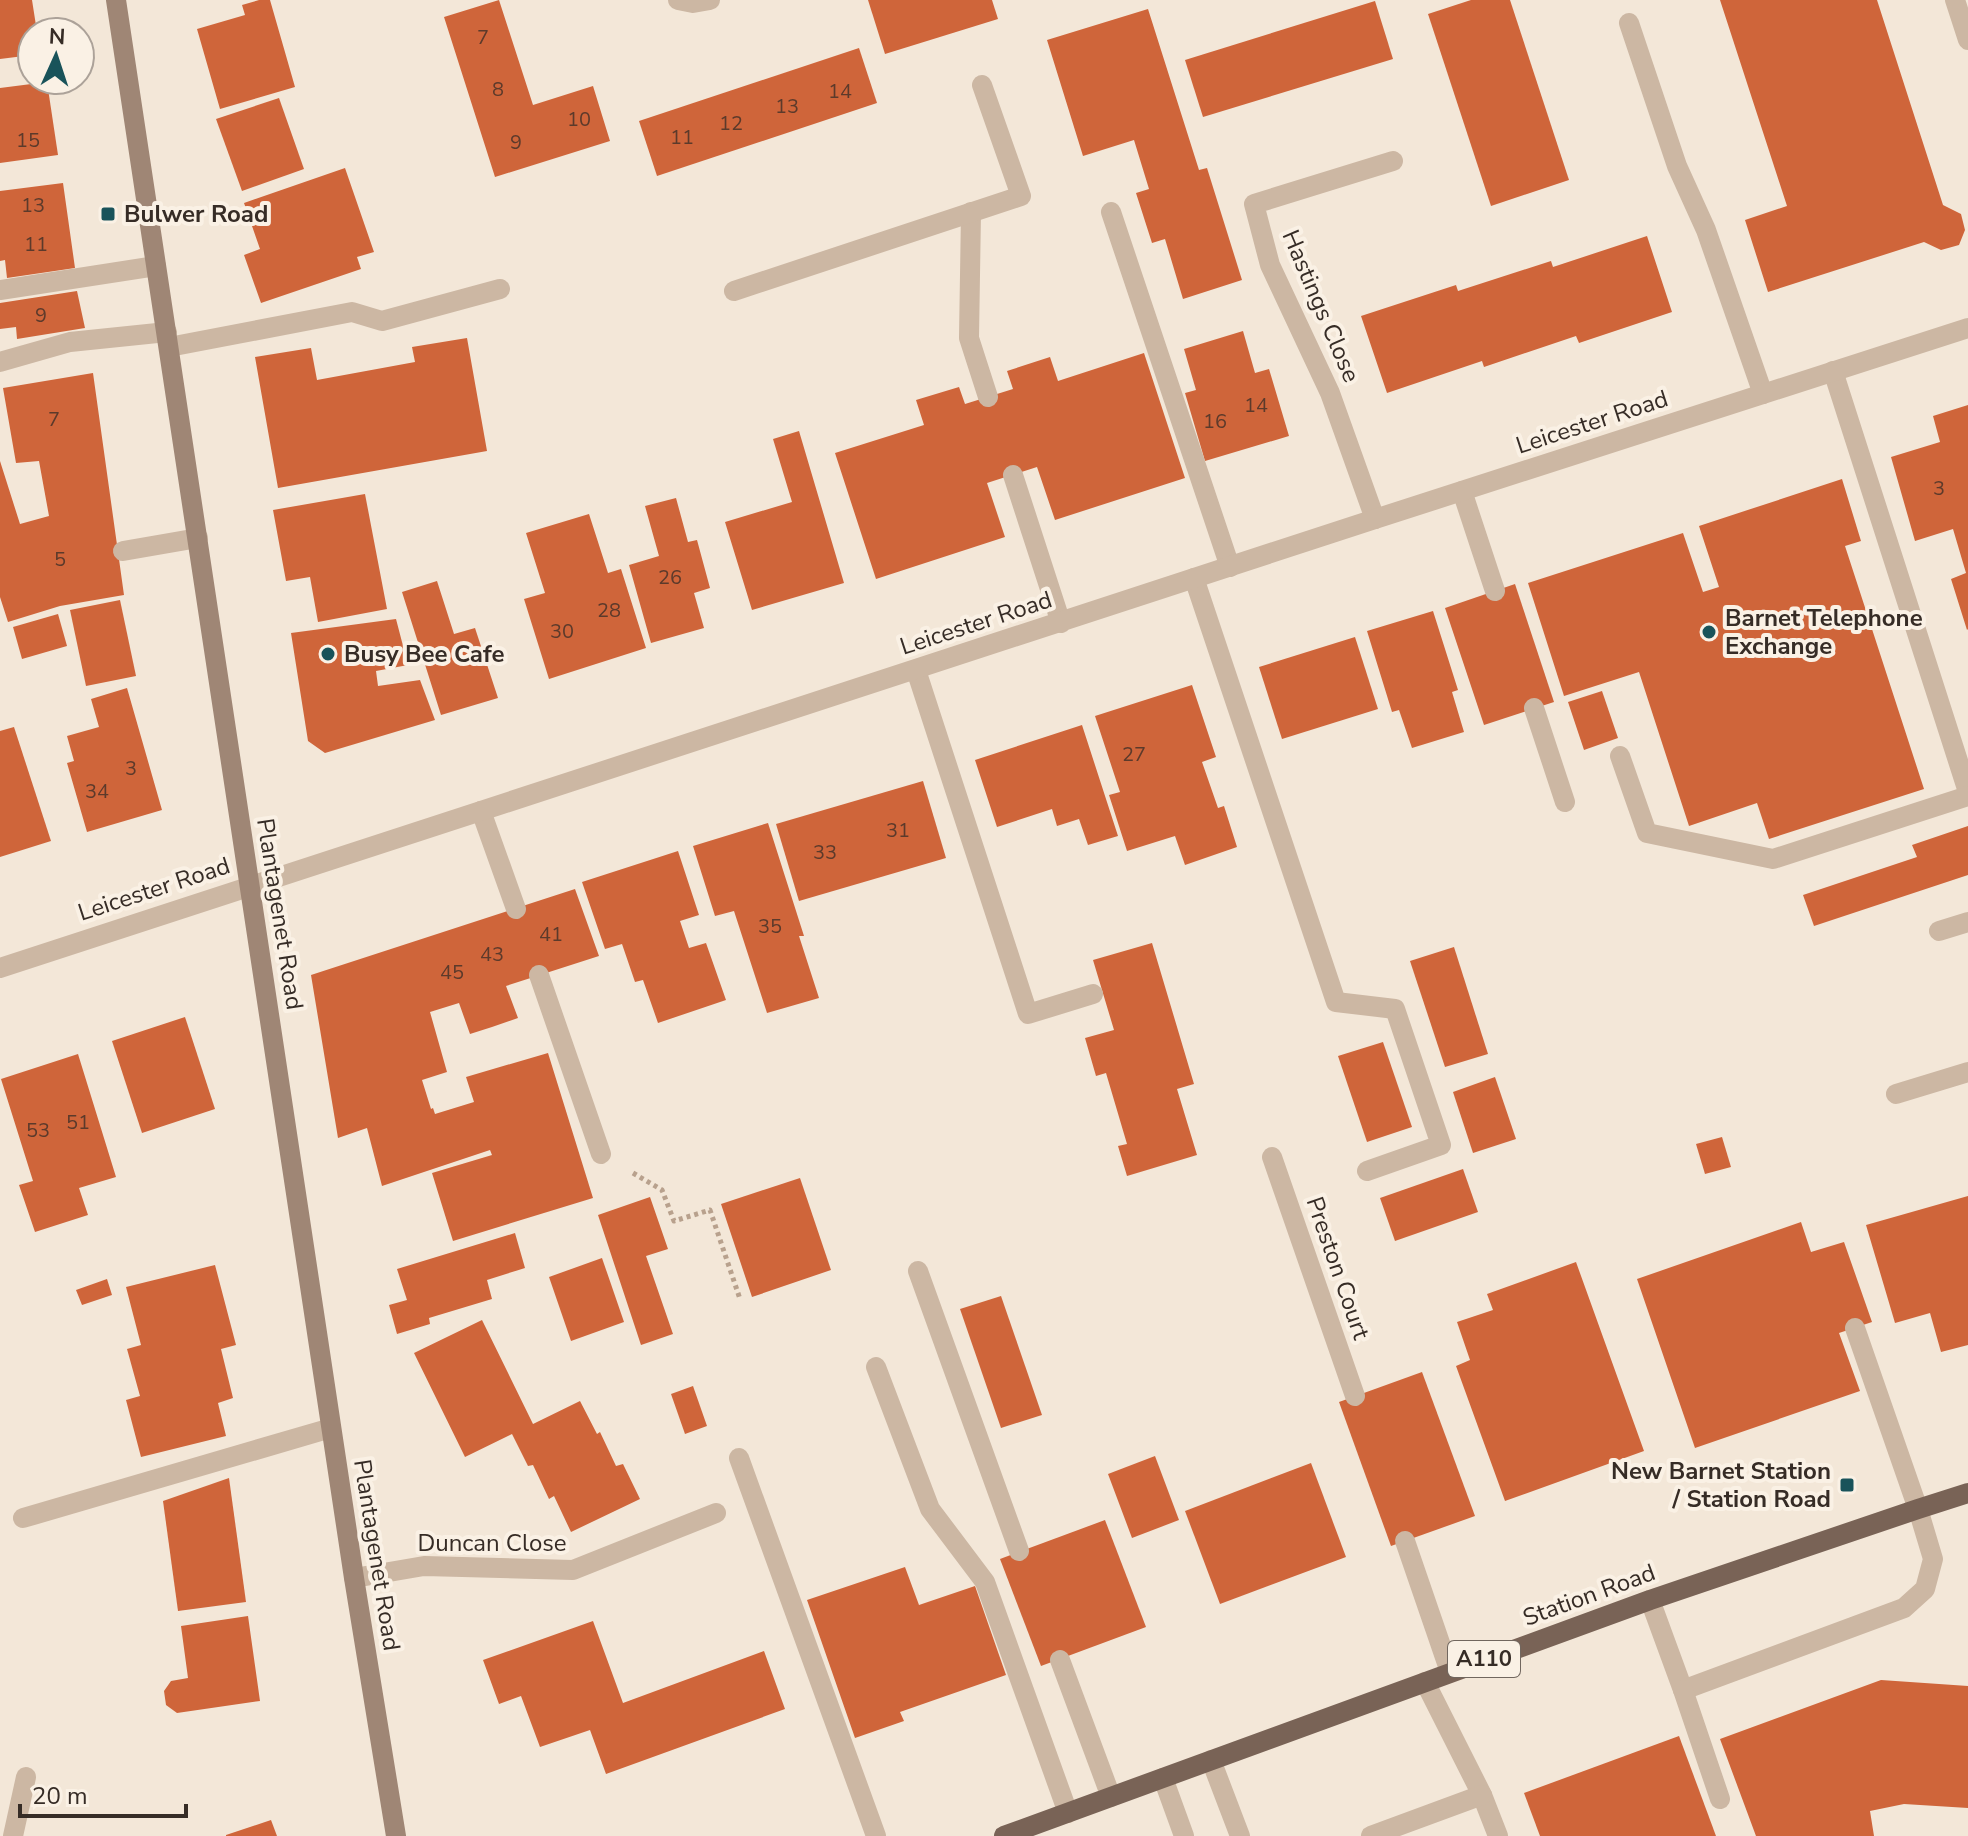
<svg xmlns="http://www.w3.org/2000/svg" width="1968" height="1836" viewBox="0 0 1968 1836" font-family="'Nunito Sans',sans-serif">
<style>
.building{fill:#cf653a}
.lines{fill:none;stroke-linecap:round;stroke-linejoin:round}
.path{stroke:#b8a18d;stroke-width:5;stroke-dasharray:4 4;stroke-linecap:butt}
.lane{stroke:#ccb7a3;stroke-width:20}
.street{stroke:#ccb7a3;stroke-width:20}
.secondary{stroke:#9f8675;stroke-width:20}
.primary{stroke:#796356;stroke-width:20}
.poi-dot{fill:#19535a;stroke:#faf1e5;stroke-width:3}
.labels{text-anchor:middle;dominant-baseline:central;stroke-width:8;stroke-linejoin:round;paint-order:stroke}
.number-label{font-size:20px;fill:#5c3a2b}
.shield{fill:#faf1e5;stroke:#71675f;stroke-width:2}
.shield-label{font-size:22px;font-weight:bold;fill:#362c26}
.poi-label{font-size:24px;font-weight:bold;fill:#362c26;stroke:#faf1e5;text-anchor:start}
.street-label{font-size:24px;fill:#362c26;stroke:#faf1e5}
</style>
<rect width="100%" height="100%" fill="#f3e7d8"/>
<g class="building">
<path d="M 0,0 L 32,0 L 37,32 L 32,32 L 32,55 L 0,59 Z"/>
<path d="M 259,0 L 270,0 L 295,87 L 220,109 L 197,29 L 245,15 L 242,5 Z"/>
<path d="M 499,0 L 533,105 L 593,86 L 610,141 L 495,177 L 444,17 Z"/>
<path d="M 868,0 L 992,0 L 998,19 L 885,54 Z"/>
<path d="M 1471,0 L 1510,0 L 1569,180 L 1491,206 L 1428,14 Z"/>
<path d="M 1720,0 L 1877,0 L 1943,205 L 1961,214 L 1965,230 L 1959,245 L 1941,250 L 1924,242 L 1768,292 L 1745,220 L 1787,206 Z"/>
<path d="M 1375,1 L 1393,59 L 1203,117 L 1185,60 Z"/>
<path d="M 1148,9 L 1199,170 L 1207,168 L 1242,280 L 1183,299 L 1165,239 L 1152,243 L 1136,193 L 1149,189 L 1134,140 L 1083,156 L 1047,40 Z"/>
<path d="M 859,48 L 877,103 L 657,176 L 639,121 Z"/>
<path d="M 47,82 L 58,155 L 0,163 L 0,88 Z"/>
<path d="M 279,98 L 304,169 L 242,191 L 216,119 Z"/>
<path d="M 345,168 L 374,252 L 357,257 L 361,269 L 261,303 L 244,255 L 260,249 L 244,203 Z"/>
<path d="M 63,183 L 75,268 L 7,278 L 5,260 L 0,261 L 0,191 Z"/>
<path d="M 1647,236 L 1672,312 L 1579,343 L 1576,336 L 1484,367 L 1482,361 L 1387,393 L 1361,316 L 1456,285 L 1458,291 L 1551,261 L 1553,267 Z"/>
<path d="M 77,291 L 85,328 L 17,339 L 16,327 L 0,329 L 0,303 Z"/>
<path d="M 1243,331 L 1255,373 L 1269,369 L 1289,436 L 1205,461 L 1185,393 L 1196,390 L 1184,349 Z"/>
<path d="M 467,338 L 487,451 L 278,488 L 255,357 L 311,348 L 317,380 L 415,362 L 412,347 Z"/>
<path d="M 1144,353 L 1185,478 L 1055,520 L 1037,467 L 987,483 L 1005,537 L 876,579 L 835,453 L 924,425 L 916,400 L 959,387 L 965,404 L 1013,389 L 1007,371 L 1050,357 L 1058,381 Z"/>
<path d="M 93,373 L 124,595 L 60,606 L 8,622 L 0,597 L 0,461 L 20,524 L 49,516 L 39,461 L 16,463 L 3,388 Z"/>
<path d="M 1968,405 L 1968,629 L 1967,630 L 1951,579 L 1966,573 L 1953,529 L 1915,541 L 1891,457 L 1940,442 L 1933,416 Z"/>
<path d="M 799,431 L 844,583 L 752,610 L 725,522 L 792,502 L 773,439 Z"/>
<path d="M 1842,479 L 1861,541 L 1845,546 L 1924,789 L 1769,839 L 1757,803 L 1689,826 L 1639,672 L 1564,696 L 1528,583 L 1683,533 L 1703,592 L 1719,587 L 1699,526 Z"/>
<path d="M 365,494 L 387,609 L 318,622 L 310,577 L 286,581 L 273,510 Z"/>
<path d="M 676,498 L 688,542 L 697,540 L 710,588 L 694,593 L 704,628 L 651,643 L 629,565 L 659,556 L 645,506 Z"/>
<path d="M 589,514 L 608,573 L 621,569 L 646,648 L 549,679 L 524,599 L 545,593 L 526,533 Z"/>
<path d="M 437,581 L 454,634 L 475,628 L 498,698 L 441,715 L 402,592 Z"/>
<path d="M 1515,584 L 1554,702 L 1484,725 L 1445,608 Z"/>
<path d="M 120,600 L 136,676 L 86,686 L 70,610 Z"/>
<path d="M 1433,611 L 1458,690 L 1452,692 L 1464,732 L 1412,748 L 1399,710 L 1392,712 L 1367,631 Z"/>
<path d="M 58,614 L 67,646 L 22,659 L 13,627 Z"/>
<path d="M 396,619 L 408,665 L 376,671 L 378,686 L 420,680 L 435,720 L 325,753 L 308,741 L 291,633 Z"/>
<path d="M 1355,637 L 1378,709 L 1282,739 L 1259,667 Z"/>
<path d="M 1192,685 L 1216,757 L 1202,762 L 1218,808 L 1224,806 L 1237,847 L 1185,865 L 1175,836 L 1127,851 L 1109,795 L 1120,792 L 1095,716 Z"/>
<path d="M 127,688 L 162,810 L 87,832 L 67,763 L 74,761 L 67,736 L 99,727 L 91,699 Z"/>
<path d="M 1602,691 L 1618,738 L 1584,750 L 1568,702 Z"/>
<path d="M 1082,725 L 1118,836 L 1088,845 L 1079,819 L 1057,826 L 1052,809 L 997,827 L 975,760 Z"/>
<path d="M 14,727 L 51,841 L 0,857 L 0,731 Z"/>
<path d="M 923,781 L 946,858 L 799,901 L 776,824 Z"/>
<path d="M 768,823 L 804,936 L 799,936 L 819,998 L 767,1013 L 734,911 L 715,916 L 693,846 Z"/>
<path d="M 1968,826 L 1968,875 L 1814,926 L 1803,895 L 1917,857 L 1912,845 Z"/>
<path d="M 678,851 L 699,915 L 680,921 L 689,948 L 706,943 L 726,1000 L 658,1023 L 643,980 L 635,982 L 622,944 L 605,949 L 582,882 Z"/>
<path d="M 575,889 L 599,956 L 506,986 L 518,1018 L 492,1027 L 470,1034 L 459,1003 L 430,1012 L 447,1072 L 422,1080 L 431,1109 L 433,1108 L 435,1114 L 474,1102 L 466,1077 L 548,1053 L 593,1198 L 453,1241 L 432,1173 L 492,1155 L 490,1150 L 382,1186 L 367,1128 L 338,1138 L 311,975 Z"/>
<path d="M 1152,943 L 1194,1084 L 1177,1089 L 1197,1155 L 1127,1176 L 1118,1146 L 1127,1144 L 1106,1073 L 1096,1076 L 1085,1038 L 1114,1030 L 1093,960 Z"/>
<path d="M 1454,947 L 1488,1054 L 1445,1067 L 1410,961 Z"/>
<path d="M 185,1017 L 215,1109 L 142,1133 L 112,1041 Z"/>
<path d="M 1383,1042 L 1412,1127 L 1367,1142 L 1338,1056 Z"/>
<path d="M 78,1054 L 116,1177 L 79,1188 L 88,1215 L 35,1232 L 19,1185 L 33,1181 L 1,1079 Z"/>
<path d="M 1495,1077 L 1516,1139 L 1473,1153 L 1453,1092 Z"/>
<path d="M 1722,1137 L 1731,1167 L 1705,1174 L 1696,1144 Z"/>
<path d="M 1463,1169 L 1478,1212 L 1395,1241 L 1380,1198 Z"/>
<path d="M 800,1178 L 831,1270 L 752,1297 L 721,1204 Z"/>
<path d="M 1968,1196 L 1968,1345 L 1941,1352 L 1930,1313 L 1895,1323 L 1866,1225 Z"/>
<path d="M 650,1197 L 668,1249 L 646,1256 L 673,1334 L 641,1345 L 598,1215 Z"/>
<path d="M 1801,1222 L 1811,1252 L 1844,1242 L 1872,1322 L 1839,1333 L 1860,1391 L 1695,1448 L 1637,1279 Z"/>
<path d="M 515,1233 L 525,1268 L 487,1280 L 492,1299 L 429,1318 L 430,1324 L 397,1334 L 389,1305 L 407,1300 L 397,1269 Z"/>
<path d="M 602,1258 L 624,1322 L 571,1341 L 549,1277 Z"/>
<path d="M 1576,1262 L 1644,1451 L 1505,1501 L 1456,1366 L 1470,1360 L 1457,1322 L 1493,1310 L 1487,1294 Z"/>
<path d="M 215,1265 L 236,1345 L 221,1349 L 233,1398 L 218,1403 L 226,1436 L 141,1457 L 126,1400 L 140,1396 L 127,1349 L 141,1345 L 126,1287 Z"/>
<path d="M 107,1279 L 112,1295 L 82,1305 L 76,1290 Z"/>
<path d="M 1001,1296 L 1042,1415 L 1001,1428 L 960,1309 Z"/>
<path d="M 482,1320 L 533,1424 L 580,1401 L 597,1434 L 600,1432 L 616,1466 L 623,1464 L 640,1499 L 571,1532 L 554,1496 L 549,1499 L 533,1465 L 528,1466 L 512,1434 L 465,1457 L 414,1353 Z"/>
<path d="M 1422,1372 L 1475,1516 L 1391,1546 L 1339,1402 Z"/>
<path d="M 693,1386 L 707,1426 L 685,1434 L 671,1394 Z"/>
<path d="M 1155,1456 L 1179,1520 L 1132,1538 L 1108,1474 Z"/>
<path d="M 1311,1463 L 1346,1557 L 1220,1604 L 1185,1511 Z"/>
<path d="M 229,1478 L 246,1602 L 178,1611 L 163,1501 Z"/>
<path d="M 1105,1520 L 1146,1627 L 1041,1666 L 1000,1559 Z"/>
<path d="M 905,1567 L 919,1605 L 975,1586 L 1006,1675 L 900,1712 L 904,1721 L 855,1738 L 807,1600 Z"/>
<path d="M 248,1616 L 260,1701 L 177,1713 L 166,1705 L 164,1691 L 171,1681 L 188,1678 L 181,1626 Z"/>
<path d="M 593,1621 L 623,1703 L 764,1651 L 785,1709 L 606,1774 L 590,1730 L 540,1747 L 521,1696 L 499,1704 L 483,1660 Z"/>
<path d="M 1881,1680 L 1968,1686 L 1968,1808 L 1904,1804 L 1870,1811 L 1874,1836 L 1756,1836 L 1720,1739 Z"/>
<path d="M 1679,1736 L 1716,1836 L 1540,1836 L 1524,1793 Z"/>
<path d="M 271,1820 L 277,1836 L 226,1836 L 226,1835 Z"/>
</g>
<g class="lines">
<path class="path" d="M 633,1173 L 662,1190 L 674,1221 L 710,1210 L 740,1299"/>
<g class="lane">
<path d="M 1629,23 L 1677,166 L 1706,230 L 1763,394"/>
<path d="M 971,212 L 969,338 L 988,397"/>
<path d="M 1111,212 L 1230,567"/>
<path d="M 0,290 L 156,266"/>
<path d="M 734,291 L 1021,196 L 982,85"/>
<path d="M 169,347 L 352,312 L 382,321 L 500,289"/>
<path d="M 0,362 L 70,342 L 167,332"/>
<path d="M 1833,371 L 1968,792"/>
<path d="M 1013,475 L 1061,623"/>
<path d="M 1462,491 L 1495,591"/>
<path d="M 123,551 L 198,538"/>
<path d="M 1194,578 L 1336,1002 L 1395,1009 L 1441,1145 L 1367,1171"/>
<path d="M 916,670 L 1028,1014 L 1093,994"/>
<path d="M 1534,708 L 1565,802"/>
<path d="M 1620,756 L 1647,833 L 1773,859 L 1968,796"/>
<path d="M 481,811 L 516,909"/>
<path d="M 1939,931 L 1968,922"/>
<path d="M 539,975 L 601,1154"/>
<path d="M 1896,1094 L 1968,1072"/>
<path d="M 1272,1157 L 1355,1396"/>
<path d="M 918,1271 L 1019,1551"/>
<path d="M 876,1367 L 930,1509 L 985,1582 L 1068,1813"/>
<path d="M 739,1458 L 876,1836"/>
<path d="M 23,1518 L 331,1428"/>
<path d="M 1405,1541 L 1450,1672"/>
<path d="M 1650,1600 L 1683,1690 L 1904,1608 L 1925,1589 L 1933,1559 L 1918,1509 L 1855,1328"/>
<path d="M 1060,1660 L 1111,1797"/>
<path d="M 1425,1682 L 1482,1795 L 1498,1836"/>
<path d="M 1683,1690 L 1720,1799"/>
<path d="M 1211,1760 L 1240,1836"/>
<path d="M 1163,1778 L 1184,1836"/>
<path d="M 13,1836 L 26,1777"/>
<path d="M 1371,1836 L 1482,1795"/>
</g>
<g class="street">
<path d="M 678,0 L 693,3 L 710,0"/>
<path d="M 1955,0 L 1968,40"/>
<path d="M 1375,519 L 1330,393 L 1270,265 L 1254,204 L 1393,161"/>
<path d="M 0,968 L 1375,519 L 1968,328"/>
<path d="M 354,1578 L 424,1566 L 573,1570 L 716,1513"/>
</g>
<path class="secondary" d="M 116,0 L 354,1578 L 396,1836"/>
<path class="primary" d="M 1004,1836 L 1650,1600 L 1918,1509 L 1968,1493"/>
</g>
<g class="poi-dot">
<rect x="100" y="206" width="16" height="16" rx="4"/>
<circle cx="1709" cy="632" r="8"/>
<circle cx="328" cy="654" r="8"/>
<rect x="1839" y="1477" width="16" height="16" rx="4"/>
</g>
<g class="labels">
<g class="number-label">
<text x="483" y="37">7</text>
<text x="498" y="89">8</text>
<text x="840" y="91">14</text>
<text x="787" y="106">13</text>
<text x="579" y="119">10</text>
<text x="731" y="123">12</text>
<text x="682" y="137">11</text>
<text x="28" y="140">15</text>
<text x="516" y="142">9</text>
<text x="33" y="205">13</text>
<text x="36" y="244">11</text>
<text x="41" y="315">9</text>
<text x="1256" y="405">14</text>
<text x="54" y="419">7</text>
<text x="1215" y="421">16</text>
<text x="1939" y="488">3</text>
<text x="60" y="559">5</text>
<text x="670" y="577">26</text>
<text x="609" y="610">28</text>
<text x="562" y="631">30</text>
<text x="1134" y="754">27</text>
<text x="131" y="768">3</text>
<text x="97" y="791">34</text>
<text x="898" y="830">31</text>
<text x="825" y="852">33</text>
<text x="770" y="926">35</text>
<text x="551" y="934">41</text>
<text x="492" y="954">43</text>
<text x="452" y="972">45</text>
<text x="78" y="1122">51</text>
<text x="38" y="1130">53</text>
</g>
<rect class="shield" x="1448" y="1641" width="72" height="36" rx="6"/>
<g class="shield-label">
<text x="1484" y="1659">A110</text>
</g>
<g class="poi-label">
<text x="124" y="214">Bulwer Road</text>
<text x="1725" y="618">Barnet Telephone<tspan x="1725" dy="28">Exchange</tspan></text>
<text x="344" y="654">Busy Bee Cafe</text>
<text x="1831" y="1471" text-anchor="end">New Barnet Station<tspan x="1831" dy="28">/ Station Road</tspan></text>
</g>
<g class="street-label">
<text transform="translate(1321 306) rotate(67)">Hastings Close</text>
<text transform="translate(1592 422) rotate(-18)">Leicester Road</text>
<text transform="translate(976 623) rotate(-18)">Leicester Road</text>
<text transform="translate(154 889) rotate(-18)">Leicester Road</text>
<text transform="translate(280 914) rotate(81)">Plantagenet Road</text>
<text transform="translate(1338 1268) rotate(71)">Preston Court</text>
<text x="492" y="1543">Duncan Close</text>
<text transform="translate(377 1555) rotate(81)">Plantagenet Road</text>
<text transform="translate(1589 1595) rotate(-20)">Station Road</text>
</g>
</g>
<g transform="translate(56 56) rotate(3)"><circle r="38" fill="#faf1e5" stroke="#aca299" stroke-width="2"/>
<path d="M0-6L14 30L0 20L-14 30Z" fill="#19535a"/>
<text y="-12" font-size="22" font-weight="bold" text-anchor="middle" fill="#362c26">N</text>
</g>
<path d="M20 1804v12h166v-12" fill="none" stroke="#362c26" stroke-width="4"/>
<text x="32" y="1804" font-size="24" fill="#362c26" stroke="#faf1e5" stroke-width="6" paint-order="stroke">20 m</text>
</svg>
